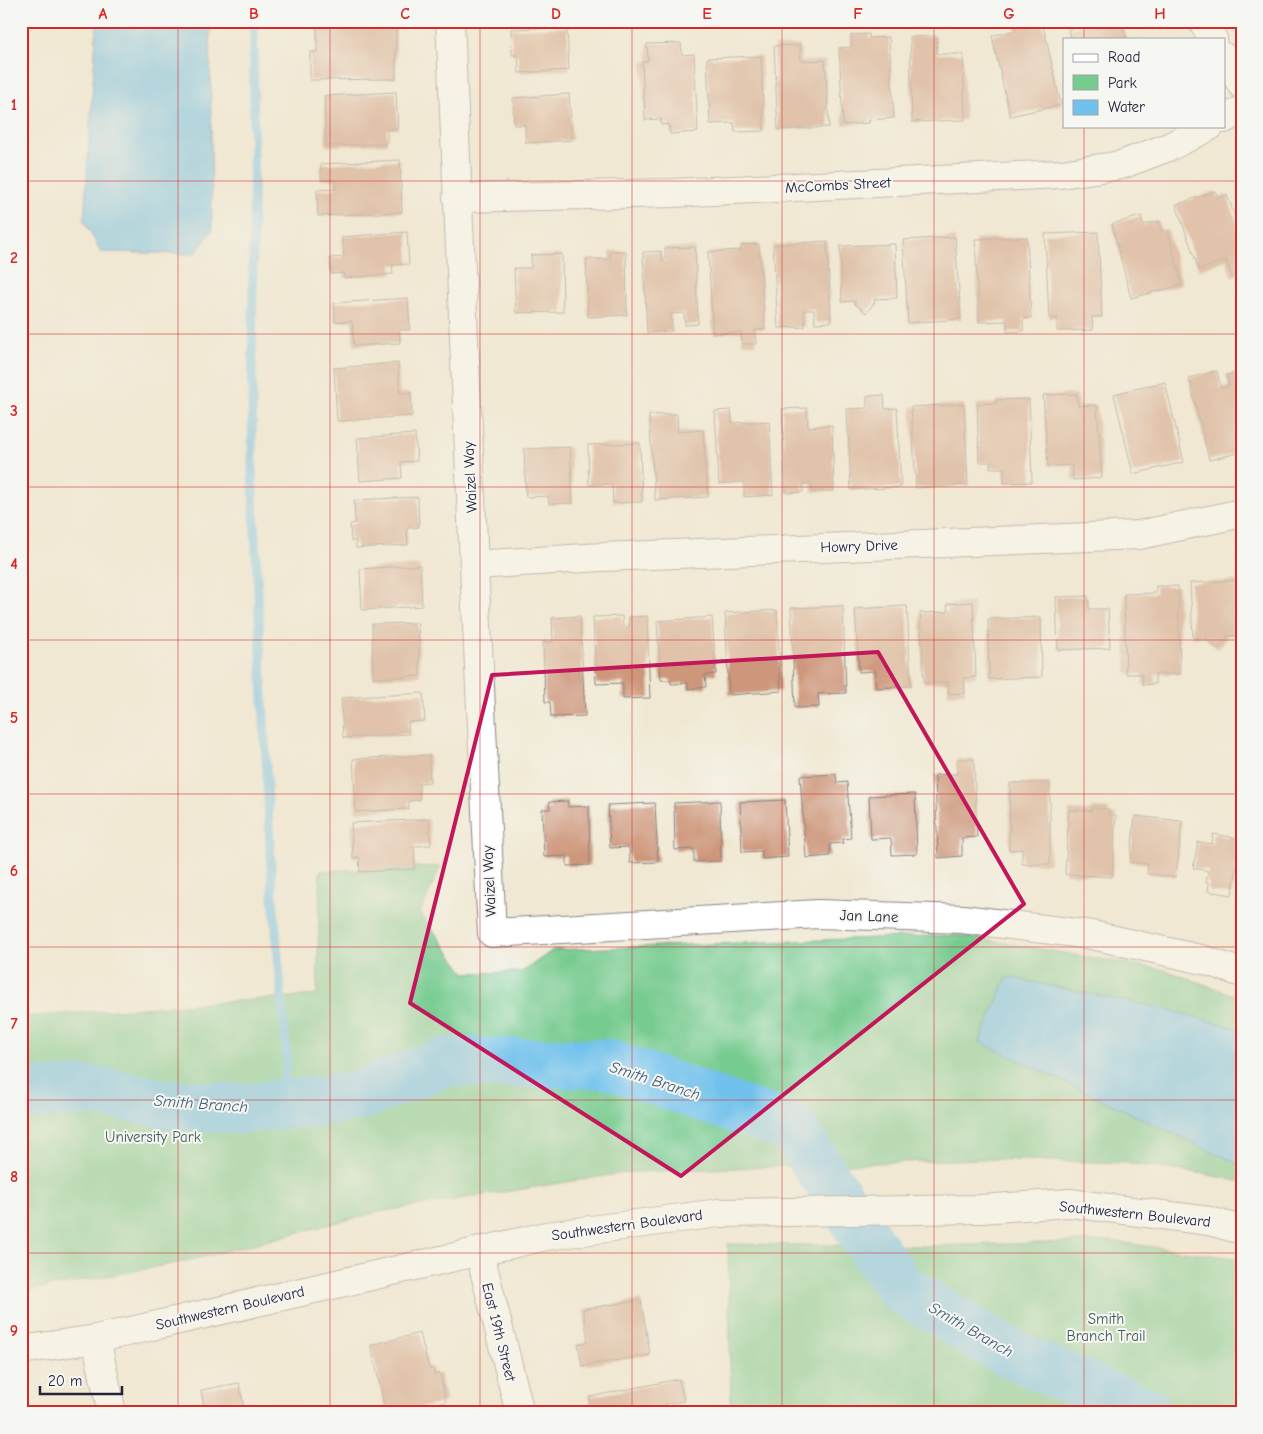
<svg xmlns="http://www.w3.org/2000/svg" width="1263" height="1434" viewBox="0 0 1263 1434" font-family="'Comic Neue',sans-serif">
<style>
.green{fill:#76cb8f;stroke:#4c7665}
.water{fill:#70c1ec;stroke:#497294}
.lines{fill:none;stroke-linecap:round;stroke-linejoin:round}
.stream{stroke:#70c1ec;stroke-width:9}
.river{stroke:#70c1ec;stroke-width:50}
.building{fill:#ce967a}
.minor-casing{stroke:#898586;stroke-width:30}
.minor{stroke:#fff;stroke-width:28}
.marked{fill:none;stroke:#c2185b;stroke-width:4;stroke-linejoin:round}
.grid{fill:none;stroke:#d62828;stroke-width:1;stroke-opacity:0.55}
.labels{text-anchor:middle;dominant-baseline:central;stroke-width:4;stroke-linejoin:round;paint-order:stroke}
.street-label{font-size:15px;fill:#22223b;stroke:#f6f6f2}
.park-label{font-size:15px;fill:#3f5d58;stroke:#f6f6f2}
.water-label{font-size:16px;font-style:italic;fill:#3d5a79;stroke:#f6f6f2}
.neatline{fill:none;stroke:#d62828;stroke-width:2}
.grid-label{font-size:16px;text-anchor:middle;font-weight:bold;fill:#d62828}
</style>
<rect width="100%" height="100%" fill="#f6f6f2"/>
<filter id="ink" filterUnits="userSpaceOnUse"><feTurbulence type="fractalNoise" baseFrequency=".02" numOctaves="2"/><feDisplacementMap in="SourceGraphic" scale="10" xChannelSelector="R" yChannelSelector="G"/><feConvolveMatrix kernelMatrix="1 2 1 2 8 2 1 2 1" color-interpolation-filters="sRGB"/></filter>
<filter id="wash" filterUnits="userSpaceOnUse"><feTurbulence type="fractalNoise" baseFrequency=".0096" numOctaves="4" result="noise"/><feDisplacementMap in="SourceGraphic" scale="20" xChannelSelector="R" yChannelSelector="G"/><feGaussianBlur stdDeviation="1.12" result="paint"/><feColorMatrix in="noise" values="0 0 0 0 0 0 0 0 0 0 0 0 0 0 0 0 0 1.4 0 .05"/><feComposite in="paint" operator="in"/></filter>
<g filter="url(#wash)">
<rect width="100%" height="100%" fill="#f0e8d2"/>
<g class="green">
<path d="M 441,866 L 420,913 L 465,973 L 522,972 L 553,950 L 957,935 L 1165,970 L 1242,998 L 1242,1182 L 1205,1174 L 1124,1163 L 983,1159 L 630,1172 L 378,1212 L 183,1262 L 21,1292 L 21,1017 L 317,995 L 320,871 Z"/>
<path d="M 1110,1241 L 1242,1259 L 1242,1413 L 731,1413 L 728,1244 L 929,1246 Z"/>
</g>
<g class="water">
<path d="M 97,21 L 210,21 L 212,231 L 195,254 L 101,252 L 84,220 Z"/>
<path d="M 1007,977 L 1170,1010 L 1242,1030 L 1242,1166 L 980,1042 Z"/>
</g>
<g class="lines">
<path class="stream" d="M 254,21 L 252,471 L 272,884 L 287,1062 L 276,1105"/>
<path class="river" d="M 21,1094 L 95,1091 L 166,1104 L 239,1109 L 355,1097 L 445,1062 L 608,1064 L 792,1128 L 900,1288 L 1007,1352 L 1148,1413"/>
</g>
<g id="blocks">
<g class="building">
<path d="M 1013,21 L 1030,21 L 1032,27 L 1043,25 L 1061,105 L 1010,116 L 992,36 L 1016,30 Z"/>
<path d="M 1093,21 L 1121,21 L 1127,39 L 1071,39 L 1068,30 Z"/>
<path d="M 396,25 L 396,79 L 310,80 L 310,52 L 317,52 L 317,26 Z"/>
<path d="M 567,27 L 569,70 L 519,73 L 518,55 L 512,55 L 511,29 Z"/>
<path d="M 869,34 L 869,38 L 889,37 L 894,118 L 869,120 L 869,123 L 843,125 L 839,48 L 851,47 L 851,35 Z"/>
<path d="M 936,36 L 937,54 L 963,54 L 965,120 L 912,122 L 910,37 Z"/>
<path d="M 681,43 L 682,55 L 694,54 L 698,132 L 670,134 L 669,124 L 661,125 L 661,119 L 645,120 L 642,62 L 648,61 L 647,44 Z"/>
<path d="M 800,45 L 801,61 L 825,60 L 829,127 L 778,130 L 774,46 Z"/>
<path d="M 761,56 L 764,131 L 735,132 L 734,123 L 710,124 L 707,58 Z"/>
<path d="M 396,92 L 398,129 L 387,129 L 387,144 L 326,146 L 324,96 Z"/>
<path d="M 569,94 L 572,140 L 526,143 L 525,125 L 514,125 L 513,98 Z"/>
<path d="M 400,160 L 402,212 L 318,216 L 317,190 L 335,189 L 335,180 L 321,180 L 321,164 Z"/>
<path d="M 1215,191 L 1218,198 L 1227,195 L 1242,236 L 1242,273 L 1232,277 L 1226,260 L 1199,270 L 1176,205 Z"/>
<path d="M 1141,216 L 1143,225 L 1159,221 L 1161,231 L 1168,230 L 1182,285 L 1131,298 L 1112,224 Z"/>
<path d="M 407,232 L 409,264 L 392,265 L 393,274 L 344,278 L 344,273 L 331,274 L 330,258 L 344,257 L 342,237 Z"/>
<path d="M 1098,232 L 1102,317 L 1092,317 L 1093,330 L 1057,331 L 1057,318 L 1049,318 L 1045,234 Z"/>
<path d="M 955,237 L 961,319 L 908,323 L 903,240 Z"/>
<path d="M 1027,237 L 1031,318 L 1023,319 L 1023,331 L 1007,332 L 1007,321 L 979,322 L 975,239 Z"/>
<path d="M 827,241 L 831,322 L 815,323 L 814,310 L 804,310 L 805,327 L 778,328 L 773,245 Z"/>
<path d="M 759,244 L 765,329 L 755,330 L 756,344 L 742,344 L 741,332 L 713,334 L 708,252 L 741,250 L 741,245 Z"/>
<path d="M 895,244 L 897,298 L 874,299 L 875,302 L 866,313 L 855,304 L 855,301 L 842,302 L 840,246 Z"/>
<path d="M 695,247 L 698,324 L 685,325 L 684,313 L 671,314 L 672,331 L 647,333 L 643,252 L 661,251 L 662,261 L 665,260 L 665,248 Z"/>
<path d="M 610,251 L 626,251 L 627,315 L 588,317 L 586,259 L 610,259 Z"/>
<path d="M 562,254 L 563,312 L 516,313 L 514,268 L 531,268 L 531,255 Z"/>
<path d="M 408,298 L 410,330 L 399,330 L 400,343 L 354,346 L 352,321 L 335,322 L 334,303 Z"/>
<path d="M 398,363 L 400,393 L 411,393 L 412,416 L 337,421 L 334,368 Z"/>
<path d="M 1217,371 L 1221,388 L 1229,386 L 1226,375 L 1242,372 L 1242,452 L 1209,460 L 1189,378 Z"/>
<path d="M 1165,382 L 1184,462 L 1133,474 L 1114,394 Z"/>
<path d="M 1077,394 L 1078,406 L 1097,405 L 1102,478 L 1073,480 L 1072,465 L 1048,466 L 1043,395 Z"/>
<path d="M 884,395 L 885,409 L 897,408 L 901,487 L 851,490 L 847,409 L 867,408 L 867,396 Z"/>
<path d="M 1029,399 L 1032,482 L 1004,483 L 1004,468 L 990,468 L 990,462 L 979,462 L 977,404 L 996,403 L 996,400 Z"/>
<path d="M 964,404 L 968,485 L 916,488 L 911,407 Z"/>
<path d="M 807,408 L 808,427 L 832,425 L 834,491 L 812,492 L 811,483 L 803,484 L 803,492 L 786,493 L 782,409 Z"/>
<path d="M 731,410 L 732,423 L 769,421 L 773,495 L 744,497 L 744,482 L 719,484 L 715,411 Z"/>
<path d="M 677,414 L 678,432 L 703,430 L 708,497 L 655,500 L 649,415 Z"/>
<path d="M 415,434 L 417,461 L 401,462 L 402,478 L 360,481 L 357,438 Z"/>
<path d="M 640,443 L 642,502 L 613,503 L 612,484 L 589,485 L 588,445 Z"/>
<path d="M 570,447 L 573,503 L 549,504 L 548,496 L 526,497 L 524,449 Z"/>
<path d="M 418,497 L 419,527 L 407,528 L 408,545 L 356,548 L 356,541 L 351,541 L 350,524 L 355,523 L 354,500 Z"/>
<path d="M 420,565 L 422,606 L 362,610 L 360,569 Z"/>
<path d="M 1242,580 L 1242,635 L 1227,636 L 1227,639 L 1218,649 L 1207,640 L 1207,636 L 1193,638 L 1190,583 Z"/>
<path d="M 1156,586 L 1178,586 L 1180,674 L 1155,674 L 1155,684 L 1143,685 L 1142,674 L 1126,674 L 1124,594 L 1156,593 Z"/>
<path d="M 1088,596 L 1089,609 L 1108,609 L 1110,648 L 1058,650 L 1056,597 Z"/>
<path d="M 973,602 L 976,677 L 964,678 L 965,693 L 948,694 L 948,682 L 924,683 L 920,613 L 948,612 L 947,604 Z"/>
<path d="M 843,606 L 846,693 L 818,694 L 819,707 L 795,708 L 791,608 Z"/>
<path d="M 907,606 L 911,686 L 876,688 L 875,671 L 859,672 L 855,609 Z"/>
<path d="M 777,610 L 781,691 L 729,695 L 725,613 Z"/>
<path d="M 580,616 L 585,716 L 551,717 L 550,702 L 545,702 L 543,642 L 553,642 L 552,618 Z"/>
<path d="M 622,616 L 623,627 L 629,627 L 629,617 L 647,616 L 650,698 L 623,699 L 623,683 L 596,684 L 593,617 Z"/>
<path d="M 712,617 L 716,674 L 705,675 L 706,687 L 688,689 L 688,683 L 671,684 L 671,680 L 661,680 L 657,621 Z"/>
<path d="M 1041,617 L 1042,677 L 989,679 L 988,619 Z"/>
<path d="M 418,623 L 420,676 L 373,678 L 372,624 Z"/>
<path d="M 423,693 L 425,721 L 408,722 L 409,734 L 343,738 L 341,698 Z"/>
<path d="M 429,755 L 430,782 L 419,783 L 420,800 L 409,801 L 409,809 L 356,812 L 353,759 Z"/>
<path d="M 957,759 L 974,759 L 977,837 L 962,838 L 962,856 L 938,858 L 935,775 L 957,774 Z"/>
<path d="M 836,774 L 837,783 L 847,782 L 851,838 L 843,839 L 843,843 L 830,844 L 830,856 L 806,858 L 800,776 Z"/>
<path d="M 1010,783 L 1050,783 L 1050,864 L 1022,864 L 1022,849 L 1009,850 Z"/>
<path d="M 915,794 L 917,854 L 892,855 L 891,838 L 871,839 L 869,796 Z"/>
<path d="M 785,800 L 788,857 L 762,859 L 762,851 L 742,852 L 740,802 Z"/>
<path d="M 568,801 L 568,807 L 589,806 L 590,865 L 567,866 L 567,856 L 544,857 L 542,809 L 550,809 L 549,802 Z"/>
<path d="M 720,801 L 721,861 L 694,862 L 694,849 L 675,850 L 674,803 Z"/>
<path d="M 655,803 L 658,862 L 630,863 L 629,847 L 610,848 L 608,805 Z"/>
<path d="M 1092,808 L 1109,809 L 1108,814 L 1116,815 L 1112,877 L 1065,874 L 1069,810 L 1091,811 Z"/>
<path d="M 1135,816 L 1182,821 L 1176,877 L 1147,874 L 1148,864 L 1130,862 Z"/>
<path d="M 429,819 L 431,845 L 414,846 L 415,869 L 360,872 L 359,857 L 353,858 L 351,823 Z"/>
<path d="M 1213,834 L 1242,839 L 1232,895 L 1208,891 L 1209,883 L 1206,882 L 1208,871 L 1193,868 L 1198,842 L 1212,844 Z"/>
<path d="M 641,1300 L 650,1355 L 582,1366 L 578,1344 L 588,1342 L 583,1309 Z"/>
<path d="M 420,1333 L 429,1369 L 433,1368 L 434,1375 L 440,1373 L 446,1402 L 399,1413 L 386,1413 L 371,1345 Z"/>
<path d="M 679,1379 L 684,1401 L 665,1404 L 667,1413 L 592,1413 L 589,1397 Z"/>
<path d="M 239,1383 L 245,1413 L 205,1413 L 201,1390 Z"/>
</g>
</g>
</g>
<g filter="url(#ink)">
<use href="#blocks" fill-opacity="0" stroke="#898586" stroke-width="1"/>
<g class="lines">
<g class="minor-casing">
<g id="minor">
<path d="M 450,21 L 474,565 L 492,933 L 818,914 L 963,919 L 1092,935 L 1204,960 L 1242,973"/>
<path d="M 1202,21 L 1213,39"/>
<path d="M 1224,57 L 1242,85"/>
<path d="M 1224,119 L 1242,110"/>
<path d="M 457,198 L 672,193 L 1061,174 L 1121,165 L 1171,146 L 1210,126"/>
<path d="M 474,565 L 602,557 L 1139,535 L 1242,513"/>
<path d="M 479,1250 L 520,1413"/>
<path d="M 96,1339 L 112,1413"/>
<path d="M 21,1350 L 96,1339 L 546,1236 L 719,1213 L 980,1209 L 1070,1203 L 1209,1221 L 1242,1230"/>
</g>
</g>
<use href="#minor" class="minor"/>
</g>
</g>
<path d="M0 0H1263V1434H0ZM 878,652 L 1024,904 L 681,1176 L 410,1003 L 492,675 Z" fill="#f0e8d2" fill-opacity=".55" fill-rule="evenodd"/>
<path class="marked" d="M 878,652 L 1024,904 L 681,1176 L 410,1003 L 492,675 Z"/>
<path class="grid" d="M 178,21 L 178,1413M 330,21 L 330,1413M 480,21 L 480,1413M 632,21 L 632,1413M 782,21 L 782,1413M 934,21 L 934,1413M 1084,21 L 1084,39M 1084,126 L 1084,1413M 21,181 L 1242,181M 21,334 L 1242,334M 21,487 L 1242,487M 21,640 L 1242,640M 21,794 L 1242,794M 21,947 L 1242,947M 21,1100 L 1242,1100M 21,1253 L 1242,1253"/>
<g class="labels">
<g class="street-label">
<text transform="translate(838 185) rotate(-3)">McCombs Street</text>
<text transform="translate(470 477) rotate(-93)">Waizel Way</text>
<text transform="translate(859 546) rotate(-2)">Howry Drive</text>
<text transform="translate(489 881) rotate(-93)">Waizel Way</text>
<text transform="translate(869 916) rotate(2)">Jan Lane</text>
<text transform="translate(1135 1214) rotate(6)">Southwestern Boulevard</text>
<text transform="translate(627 1225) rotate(-8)">Southwestern Boulevard</text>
<text transform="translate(230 1308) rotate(-13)">Southwestern Boulevard</text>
<text transform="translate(499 1332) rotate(76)">East 19th Street</text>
</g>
<g class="park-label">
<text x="153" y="1137">University Park</text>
<text x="1106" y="1319">Smith<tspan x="1106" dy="17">Branch Trail</tspan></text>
</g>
<g class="water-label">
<text transform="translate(655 1081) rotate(18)">Smith Branch</text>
<text transform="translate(201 1104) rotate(4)">Smith Branch</text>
<text transform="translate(971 1330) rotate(30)">Smith Branch</text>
</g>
</g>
<rect width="1263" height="1434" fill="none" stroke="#f6f6f2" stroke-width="55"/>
<rect x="1063" y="38" width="162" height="90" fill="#f6f6f2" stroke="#a1a1a9"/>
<rect x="1073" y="54" width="25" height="8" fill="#ffffff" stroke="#a1a1a9"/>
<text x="1108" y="62" font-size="15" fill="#22223b">Road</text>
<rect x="1073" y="75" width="25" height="15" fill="#76cb8f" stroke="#a1a1a9"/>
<text x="1108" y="88" font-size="15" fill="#22223b">Park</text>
<rect x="1073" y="100" width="25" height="15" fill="#70c1ec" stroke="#a1a1a9"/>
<text x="1108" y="112" font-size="15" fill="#22223b">Water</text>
<path d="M40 1386v8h82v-8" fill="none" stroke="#22223b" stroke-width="2.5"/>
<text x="48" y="1386" font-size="15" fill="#22223b" stroke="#f6f6f2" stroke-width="4" paint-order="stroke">20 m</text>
<rect x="28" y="28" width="1208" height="1378" class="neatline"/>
<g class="grid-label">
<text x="103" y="19">A</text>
<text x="254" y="19">B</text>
<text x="405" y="19">C</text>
<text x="556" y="19">D</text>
<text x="707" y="19">E</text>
<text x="858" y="19">F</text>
<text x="1009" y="19">G</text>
<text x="1160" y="19">H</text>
<text x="14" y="110">1</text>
<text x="14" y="263">2</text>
<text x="14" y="416">3</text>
<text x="14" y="569">4</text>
<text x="14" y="723">5</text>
<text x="14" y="876">6</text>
<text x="14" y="1029">7</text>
<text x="14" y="1182">8</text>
<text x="14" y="1336">9</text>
</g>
</svg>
